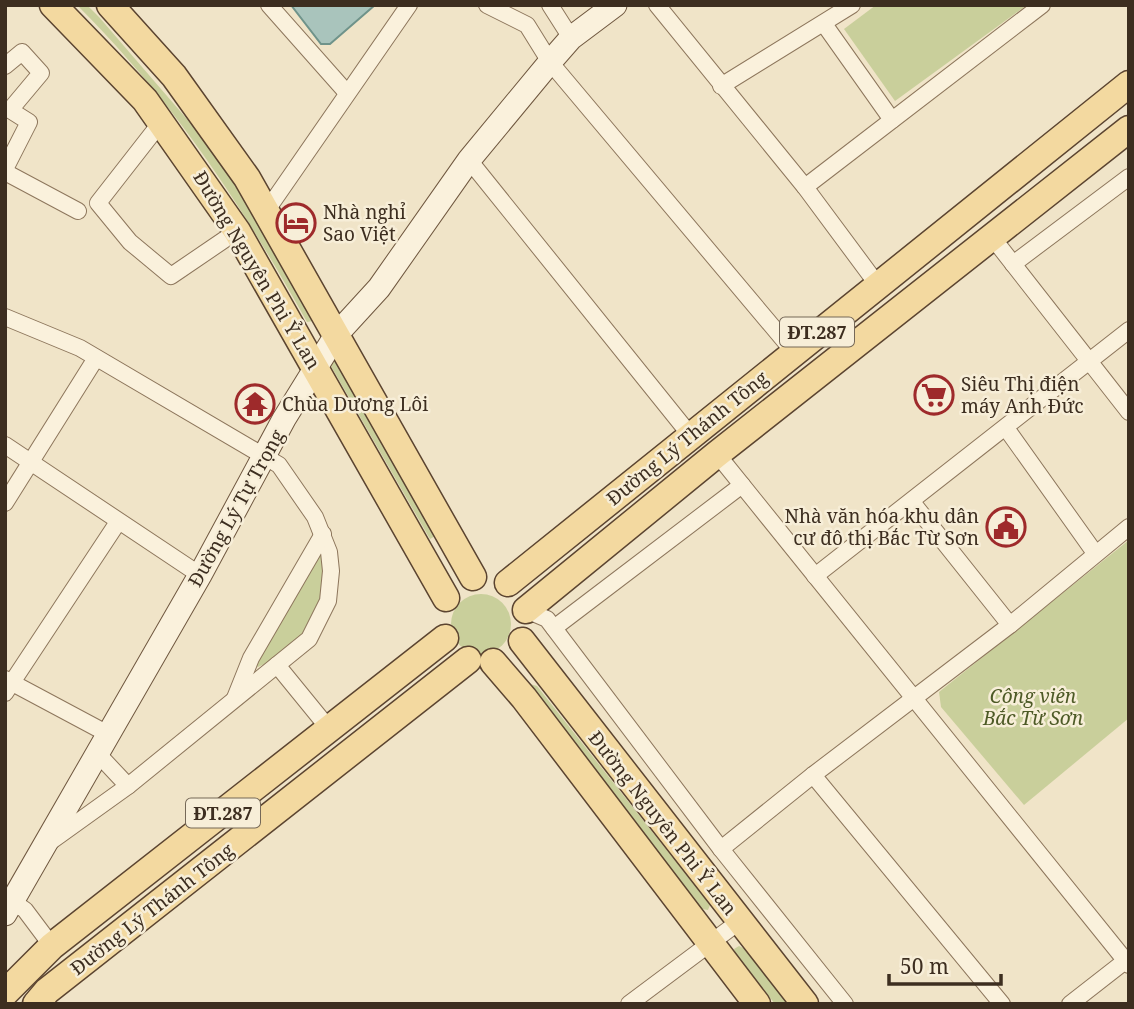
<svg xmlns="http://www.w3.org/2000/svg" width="1134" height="1009" viewBox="0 0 1134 1009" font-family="'Noto Serif',serif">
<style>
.green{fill:#c9cf9b}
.water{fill:#a9c4bc;stroke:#6f938a;stroke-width:2}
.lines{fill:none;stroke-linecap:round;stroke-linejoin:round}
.minor-casing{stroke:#8d765c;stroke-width:18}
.secondary-casing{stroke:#6f573f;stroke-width:25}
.primary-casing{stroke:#5b4430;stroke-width:29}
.minor{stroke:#faf1dc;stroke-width:16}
.secondary{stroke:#faf1dc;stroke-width:23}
.primary{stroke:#f3d9a0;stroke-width:26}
.labels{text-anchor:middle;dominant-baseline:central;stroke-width:5;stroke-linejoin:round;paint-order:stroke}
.shield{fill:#f7eed8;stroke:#756857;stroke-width:2}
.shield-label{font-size:18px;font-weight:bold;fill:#3d2e20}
.poi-label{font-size:19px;fill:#3d2e20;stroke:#f7eed8;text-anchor:start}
.street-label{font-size:19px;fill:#3d2e20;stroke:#f7eed8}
.park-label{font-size:19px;font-style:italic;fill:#4d5a26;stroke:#f7eed8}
</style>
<rect width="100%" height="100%" fill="#f0e4c8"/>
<g class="green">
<path d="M 77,5 L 87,5 L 99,17 L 192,125 L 232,180 L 313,321 L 307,322 C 240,202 175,103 77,5 Z"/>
<path d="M 876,5 L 1027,5 L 895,101 L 844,29 Z"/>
<path d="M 334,357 L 435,536 L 430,539 L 328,361 Z"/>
<path d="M 1129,540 L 1129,718 L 1024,805 L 941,707 L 939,692 Z"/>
<path d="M 319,553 L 323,557 C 324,564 327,572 327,579 C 328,613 288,655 258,667 L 255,665 Z"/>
<circle cx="481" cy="624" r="30"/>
<path d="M 530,684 L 537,686 L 710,905 L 708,910 L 702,909 L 528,690 Z"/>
<path d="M 739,946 L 745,949 L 789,1004 L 775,1004 L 736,955 L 734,949 Z"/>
</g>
<path class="water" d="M 291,5 L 375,5 L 330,44 L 321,44 Z"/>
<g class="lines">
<g class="minor-casing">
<g id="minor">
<path d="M 269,5 L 347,93"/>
<path d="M 487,5 L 527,25 L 550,62 L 793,351"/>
<path d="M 550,5 L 571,38"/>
<path d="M 657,5 L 805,187 L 877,284"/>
<path d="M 824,24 L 892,120"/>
<path d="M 5,66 L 22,52 L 41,73 L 10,110 L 29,122 L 5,169"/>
<path d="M 721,86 L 852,5"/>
<path d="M 162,121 L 98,203 L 130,242 L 171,276 L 237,231"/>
<path d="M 469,160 L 691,436"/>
<path d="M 5,172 L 78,211"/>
<path d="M 805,187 L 1042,5"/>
<path d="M 267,210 L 409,5"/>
<path d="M 992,237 L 1129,412"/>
<path d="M 1013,264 L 1129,177"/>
<path d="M 5,317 L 80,348 L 279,465 L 315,517 L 329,552 L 331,571 L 328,601 L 309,639 L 128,786 L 50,842"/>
<path d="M 1006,428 L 1095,553"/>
<path d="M 5,445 L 200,575"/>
<path d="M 717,454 L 1129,965"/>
<path d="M 912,502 L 1010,625"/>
<path d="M 5,503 L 96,358"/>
<path d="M 815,576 L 1129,330"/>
<path d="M 526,610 L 547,619 L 721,849 L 845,1004"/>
<path d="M 554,628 L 742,485"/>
<path d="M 277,665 L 330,730"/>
<path d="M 5,679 L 108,734"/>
<path d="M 5,693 L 118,522"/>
<path d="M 235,698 L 251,658 L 323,534"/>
<path d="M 97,753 L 128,786"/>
<path d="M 813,775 L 1002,1004"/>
<path d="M 721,849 L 813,775 L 1010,625 L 1129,527"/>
<path d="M 5,896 L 25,910 L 52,946"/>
<path d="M 629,1004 L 740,921"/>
<path d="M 1070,1004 L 1129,958"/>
</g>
</g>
<g class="secondary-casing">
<path id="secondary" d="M 5,914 L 200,575 L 284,419 L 336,335 L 379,288 L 469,160 L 550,62 L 571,38 L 615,5"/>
</g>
<g class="primary-casing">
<g id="primary">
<path d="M 53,5 L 145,100 L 237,231 L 446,598"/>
<path d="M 110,5 L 174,76 L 247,178 L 473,577"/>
<path d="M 508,583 L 1129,84"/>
<path d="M 526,610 L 717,454 L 1129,129"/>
<path d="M 522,641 L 805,1004"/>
<path d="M 493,662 L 524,698 L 757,1004"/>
<path d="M 5,993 L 52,946 L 445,638"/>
<path d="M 36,1004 L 47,991 L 468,660"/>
</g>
</g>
<use href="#minor" class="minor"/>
<use href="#secondary" class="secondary"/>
<use href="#primary" class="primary"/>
</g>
<defs>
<g id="hotel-ring" transform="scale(2.0125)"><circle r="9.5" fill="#f7eed8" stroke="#9e2a2b" stroke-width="1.5"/><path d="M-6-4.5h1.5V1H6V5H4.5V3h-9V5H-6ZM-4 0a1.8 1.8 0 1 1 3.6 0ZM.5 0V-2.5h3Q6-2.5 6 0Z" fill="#9e2a2b"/></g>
<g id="supermarket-ring" transform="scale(2.0125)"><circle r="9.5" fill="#f7eed8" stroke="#9e2a2b" stroke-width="1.5"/><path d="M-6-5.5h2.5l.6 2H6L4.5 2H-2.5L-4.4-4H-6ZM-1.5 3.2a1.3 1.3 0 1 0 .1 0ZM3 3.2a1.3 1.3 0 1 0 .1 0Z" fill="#9e2a2b"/></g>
<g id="temple-ring" transform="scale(2.0125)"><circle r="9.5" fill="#f7eed8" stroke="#9e2a2b" stroke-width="1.5"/><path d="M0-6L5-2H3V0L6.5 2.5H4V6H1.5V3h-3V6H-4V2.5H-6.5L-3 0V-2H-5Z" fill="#9e2a2b"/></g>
<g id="civic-ring" transform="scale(2.0125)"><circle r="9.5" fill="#f7eed8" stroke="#9e2a2b" stroke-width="1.5"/><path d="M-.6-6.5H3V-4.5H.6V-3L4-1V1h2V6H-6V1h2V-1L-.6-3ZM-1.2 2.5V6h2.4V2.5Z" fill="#9e2a2b"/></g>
</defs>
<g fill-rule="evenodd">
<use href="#hotel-ring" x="296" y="223"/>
<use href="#supermarket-ring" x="934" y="395"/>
<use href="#temple-ring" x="255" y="404"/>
<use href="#civic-ring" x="1006" y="527"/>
</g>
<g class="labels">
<g class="shield">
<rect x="780" y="317.5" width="74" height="29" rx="5"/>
<rect x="186" y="798.5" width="74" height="29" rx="5"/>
</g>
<g class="shield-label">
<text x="817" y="332">ĐT.287</text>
<text x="223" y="813">ĐT.287</text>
</g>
<g class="poi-label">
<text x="323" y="212">Nhà nghỉ<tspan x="323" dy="22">Sao Việt</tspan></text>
<text x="961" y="384">Siêu Thị điện<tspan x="961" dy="22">máy Anh Đức</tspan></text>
<text x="282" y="404">Chùa Dương Lôi</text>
<text x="979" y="516" text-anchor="end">Nhà văn hóa khu dân<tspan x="979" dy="22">cư đô thị Bắc Từ Sơn</tspan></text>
</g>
<g class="street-label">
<text transform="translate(257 270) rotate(59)">Đường Nguyên Phi Ỷ Lan</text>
<text transform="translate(687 438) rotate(-39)">Đường Lý Thánh Tông</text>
<text transform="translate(236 508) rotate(-61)">Đường Lý Tự Trọng</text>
<text transform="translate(663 823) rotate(52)">Đường Nguyên Phi Ỷ Lan</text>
<text transform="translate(152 909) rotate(-38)">Đường Lý Thánh Tông</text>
</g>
<g class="park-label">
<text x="1033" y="696">Công viên<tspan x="1033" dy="22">Bắc Từ Sơn</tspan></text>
</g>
</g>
<rect width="1134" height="1009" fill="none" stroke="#3d2e20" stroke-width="14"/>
<path d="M889 974v10h112v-10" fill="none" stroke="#3d2e20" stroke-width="3.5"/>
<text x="900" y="974" font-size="21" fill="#3d2e20" stroke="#f7eed8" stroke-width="5" paint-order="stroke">50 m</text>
</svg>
